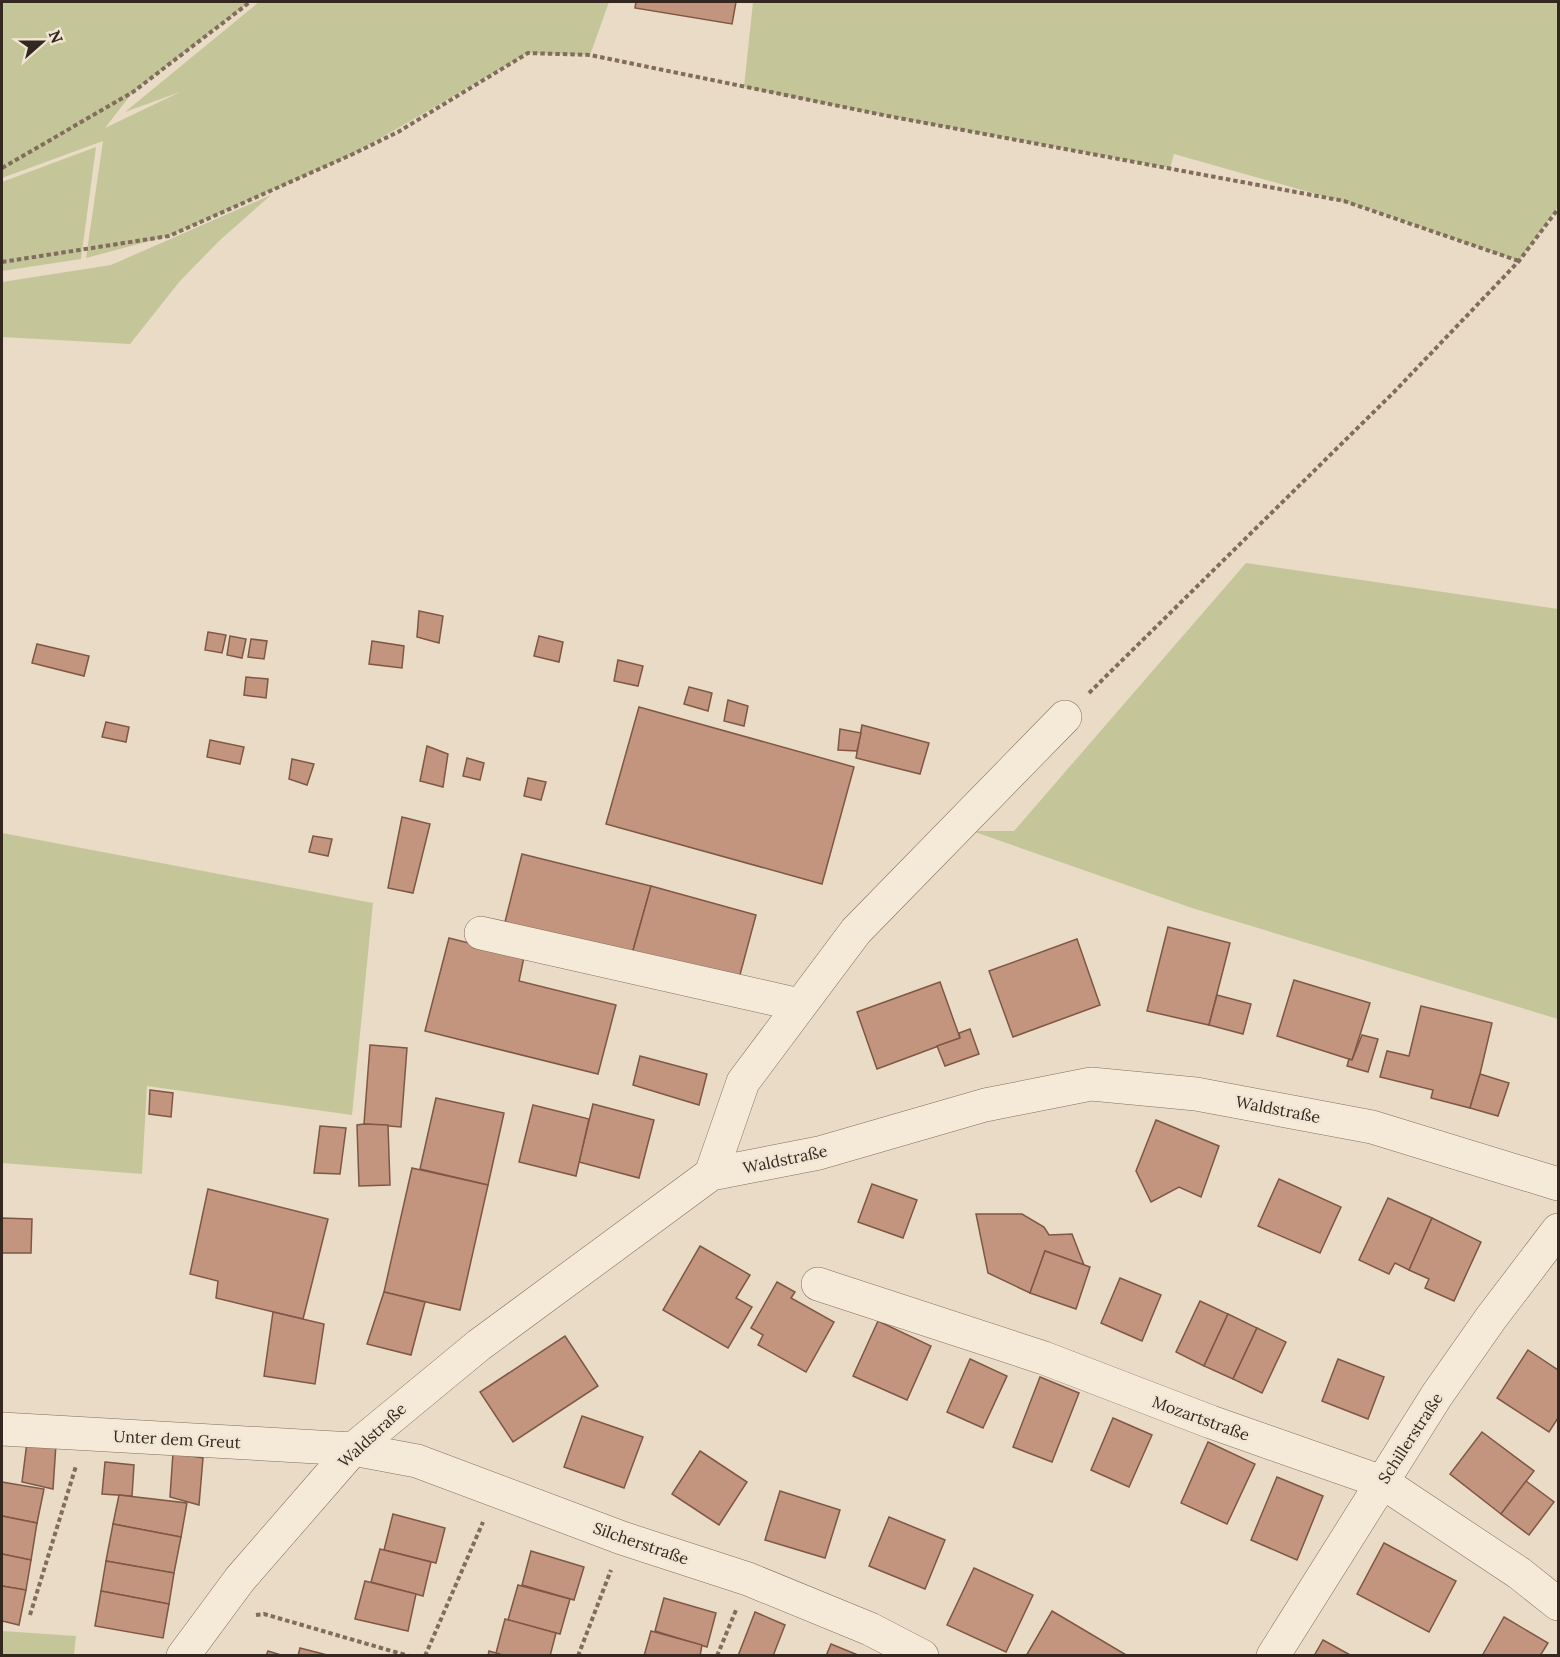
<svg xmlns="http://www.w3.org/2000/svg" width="1560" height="1657" viewBox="0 0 1560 1657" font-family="Lora,serif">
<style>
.green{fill:#c4c69a}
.building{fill:#c3957e;stroke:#7e5745;stroke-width:1.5}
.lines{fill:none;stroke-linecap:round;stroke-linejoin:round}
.minor-casing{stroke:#826d5d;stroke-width:34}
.path{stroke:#826d5d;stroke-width:4;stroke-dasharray:4.5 3;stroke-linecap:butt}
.minor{stroke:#f5e9d7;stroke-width:33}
.labels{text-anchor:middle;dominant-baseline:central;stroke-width:5;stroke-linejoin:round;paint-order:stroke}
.street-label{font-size:16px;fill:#33271f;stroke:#f1e6d3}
</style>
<rect width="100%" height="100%" fill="#e9dbc5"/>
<g class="green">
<path d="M 2,2 L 250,2 L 133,92 L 105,128 L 180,92 L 125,112 L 259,2 L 609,2 L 590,55 L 528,53 L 353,154 L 169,236 L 86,258 L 103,141 L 2,178 Z"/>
<path d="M 753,2 L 1558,2 L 1558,207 L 1519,261 L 1369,209 L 1174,154 L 1170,168 L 888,116 L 744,87 Z"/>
<path d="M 96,147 L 81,259 L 2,271 L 2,182 Z"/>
<path d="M 271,195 L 219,241 L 180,281 L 130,344 L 2,337 L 2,282 L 111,265 Z"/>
<path d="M 1246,563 L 1558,609 L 1558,1019 L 1192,908 L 972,831 L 1014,831 Z"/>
<path d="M 2,833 L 373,903 L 352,1115 L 147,1086 L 142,1174 L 2,1163 Z"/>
<path d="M 2,1631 L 76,1636 L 74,1655 L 2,1655 Z"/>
</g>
<g class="building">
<path d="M 636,2 L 736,2 L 732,24 L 635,8 Z"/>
<path d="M 419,611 L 443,616 L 439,643 L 417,637 Z"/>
<path d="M 208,632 L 226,635 L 222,653 L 205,650 Z"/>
<path d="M 230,636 L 246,639 L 242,658 L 227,655 Z"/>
<path d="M 539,636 L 563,642 L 559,662 L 534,656 Z"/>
<path d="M 251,639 L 267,641 L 264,659 L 248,657 Z"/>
<path d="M 372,641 L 404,646 L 402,668 L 369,664 Z"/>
<path d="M 37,644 L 89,656 L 84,676 L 32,663 Z"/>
<path d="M 618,660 L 643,666 L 638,686 L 614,681 Z"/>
<path d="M 246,677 L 268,679 L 266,698 L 244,695 Z"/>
<path d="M 689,687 L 712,693 L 708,711 L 684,704 Z"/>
<path d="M 728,700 L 748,706 L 744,726 L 724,721 Z"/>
<path d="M 639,707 L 854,767 L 822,884 L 606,824 Z"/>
<path d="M 106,722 L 129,727 L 126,742 L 102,737 Z"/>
<path d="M 862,725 L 929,743 L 920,774 L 856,758 Z"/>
<path d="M 840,729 L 861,733 L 857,751 L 838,750 Z"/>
<path d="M 210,740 L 244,747 L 240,764 L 207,757 Z"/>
<path d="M 427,746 L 448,754 L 443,787 L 420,781 Z"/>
<path d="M 467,758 L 484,763 L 480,780 L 463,776 Z"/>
<path d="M 292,759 L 314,764 L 307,785 L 289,779 Z"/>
<path d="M 528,778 L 546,782 L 541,800 L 524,796 Z"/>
<path d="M 402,817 L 430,824 L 413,893 L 388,888 Z"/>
<path d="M 313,836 L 332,839 L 328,856 L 309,852 Z"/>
<path d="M 522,854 L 651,886 L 632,954 L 505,922 Z"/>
<path d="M 651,886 L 756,915 L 738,982 L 632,954 Z"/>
<path d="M 1168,927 L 1230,943 L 1209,1025 L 1147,1011 Z"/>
<path d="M 449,938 L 524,957 L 519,981 L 616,1005 L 598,1074 L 425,1031 Z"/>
<path d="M 1077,939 L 1100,1005 L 1013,1037 L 989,971 Z"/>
<path d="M 1294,980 L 1370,1003 L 1352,1060 L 1277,1036 Z"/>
<path d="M 940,982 L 960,1038 L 877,1069 L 857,1012 Z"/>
<path d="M 1217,995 L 1251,1004 L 1243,1034 L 1209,1025 Z"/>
<path d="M 1421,1006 L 1492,1023 L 1480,1074 L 1470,1108 L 1431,1098 L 1433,1090 L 1380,1077 L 1387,1051 L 1409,1056 Z"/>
<path d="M 970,1029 L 979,1054 L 945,1066 L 937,1046 L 960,1038 L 959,1033 Z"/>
<path d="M 1362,1035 L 1378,1039 L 1368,1072 L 1347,1066 L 1349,1059 L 1352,1060 Z"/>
<path d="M 370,1045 L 407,1048 L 401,1127 L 364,1124 Z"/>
<path d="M 640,1056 L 707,1074 L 699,1105 L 633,1085 Z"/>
<path d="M 1480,1074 L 1509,1083 L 1498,1116 L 1470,1108 Z"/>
<path d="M 150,1090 L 173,1093 L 171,1117 L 149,1114 Z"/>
<path d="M 436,1098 L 504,1113 L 488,1185 L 420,1169 Z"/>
<path d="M 593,1104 L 654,1120 L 639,1178 L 579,1162 Z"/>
<path d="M 533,1105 L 589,1119 L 576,1176 L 519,1162 Z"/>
<path d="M 1156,1120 L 1219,1146 L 1201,1197 L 1179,1187 L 1151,1202 L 1136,1171 Z"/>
<path d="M 364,1124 L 388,1125 L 390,1185 L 359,1186 L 357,1125 Z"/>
<path d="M 320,1126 L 346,1128 L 340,1174 L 314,1173 Z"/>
<path d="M 412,1168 L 488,1185 L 460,1310 L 384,1292 Z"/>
<path d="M 1279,1179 L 1341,1207 L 1320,1253 L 1258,1226 Z"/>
<path d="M 872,1184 L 917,1200 L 903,1238 L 858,1222 Z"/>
<path d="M 208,1189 L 328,1219 L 303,1319 L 216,1298 L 218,1281 L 190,1274 Z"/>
<path d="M 1388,1198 L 1432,1218 L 1409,1270 L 1395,1263 L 1389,1274 L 1359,1260 Z"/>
<path d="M 976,1214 L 1022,1214 L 1044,1227 L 1049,1235 L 1072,1234 L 1084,1265 L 1045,1251 L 1030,1293 L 988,1273 Z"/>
<path d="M 2,1218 L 32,1219 L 31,1253 L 2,1253 Z"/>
<path d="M 1432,1218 L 1481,1242 L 1454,1301 L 1425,1288 L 1429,1279 L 1409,1270 Z"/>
<path d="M 700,1246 L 750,1275 L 736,1298 L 752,1307 L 728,1348 L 663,1310 Z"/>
<path d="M 1045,1251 L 1090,1267 L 1076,1309 L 1030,1293 Z"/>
<path d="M 1120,1278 L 1161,1295 L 1142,1341 L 1101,1323 Z"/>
<path d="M 777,1282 L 795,1292 L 791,1298 L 834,1322 L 806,1372 L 758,1345 L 763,1335 L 751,1328 Z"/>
<path d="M 384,1292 L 425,1302 L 411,1355 L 367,1344 Z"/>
<path d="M 1200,1301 L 1228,1314 L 1204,1366 L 1176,1352 Z"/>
<path d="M 273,1312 L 324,1324 L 315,1384 L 264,1376 Z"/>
<path d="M 1228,1314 L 1257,1328 L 1233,1379 L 1204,1366 Z"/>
<path d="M 878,1321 L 931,1346 L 907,1400 L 853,1376 Z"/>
<path d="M 1257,1328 L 1286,1342 L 1262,1393 L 1233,1379 Z"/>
<path d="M 565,1336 L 598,1386 L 513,1442 L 480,1392 Z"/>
<path d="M 1528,1350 L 1558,1370 L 1558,1418 L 1549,1432 L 1497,1398 Z"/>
<path d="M 970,1359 L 1007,1376 L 983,1428 L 947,1412 Z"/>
<path d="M 1338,1359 L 1384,1377 L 1368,1419 L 1322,1401 Z"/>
<path d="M 1040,1377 L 1079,1393 L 1052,1462 L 1013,1447 Z"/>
<path d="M 582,1416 L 643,1437 L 624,1488 L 564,1467 Z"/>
<path d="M 1113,1418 L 1152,1435 L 1129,1487 L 1091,1470 Z"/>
<path d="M 1482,1432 L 1534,1471 L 1501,1514 L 1450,1474 Z"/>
<path d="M 27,1442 L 56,1444 L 53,1489 L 22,1482 Z"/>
<path d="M 1208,1442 L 1255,1464 L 1227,1524 L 1181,1503 Z"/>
<path d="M 700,1451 L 747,1482 L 719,1525 L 672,1494 Z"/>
<path d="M 173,1453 L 203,1458 L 199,1505 L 170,1497 Z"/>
<path d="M 105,1462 L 134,1465 L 132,1496 L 102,1494 Z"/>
<path d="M 1277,1477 L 1323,1496 L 1297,1560 L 1251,1540 Z"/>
<path d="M 1526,1481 L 1554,1502 L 1529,1535 L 1501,1514 Z"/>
<path d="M 2,1482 L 44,1489 L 37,1523 L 2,1516 Z"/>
<path d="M 780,1491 L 840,1510 L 825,1558 L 765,1540 Z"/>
<path d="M 119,1495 L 187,1503 L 181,1537 L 113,1524 Z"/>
<path d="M 393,1514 L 445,1528 L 436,1563 L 384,1550 Z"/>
<path d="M 2,1516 L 37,1523 L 31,1560 L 2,1554 Z"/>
<path d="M 889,1517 L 945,1540 L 925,1589 L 869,1566 Z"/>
<path d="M 113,1524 L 181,1537 L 174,1573 L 106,1561 Z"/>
<path d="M 1384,1543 L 1456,1581 L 1429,1632 L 1357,1594 Z"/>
<path d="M 380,1549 L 431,1562 L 423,1596 L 371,1582 Z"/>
<path d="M 531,1551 L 584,1567 L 574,1600 L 522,1585 Z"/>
<path d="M 2,1554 L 31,1560 L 26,1590 L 2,1586 Z"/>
<path d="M 106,1561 L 174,1573 L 169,1604 L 101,1591 Z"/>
<path d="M 974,1568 L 1033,1595 L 1006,1652 L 947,1625 Z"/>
<path d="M 365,1581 L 416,1594 L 408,1631 L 355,1619 Z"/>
<path d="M 518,1585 L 570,1599 L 560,1634 L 508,1620 Z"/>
<path d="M 2,1586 L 26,1590 L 19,1625 L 2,1621 Z"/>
<path d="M 101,1591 L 169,1604 L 163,1638 L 95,1626 Z"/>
<path d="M 664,1598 L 716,1613 L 707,1647 L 655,1631 Z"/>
<path d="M 1052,1611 L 1128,1656 L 1026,1656 Z"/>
<path d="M 755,1612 L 785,1625 L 773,1656 L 738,1656 Z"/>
<path d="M 1504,1617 L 1548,1643 L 1540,1656 L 1482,1656 Z"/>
<path d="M 505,1619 L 556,1633 L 550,1656 L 505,1656 L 496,1653 Z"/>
<path d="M 651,1631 L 702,1645 L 700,1656 L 644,1656 Z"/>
<path d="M 1323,1640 L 1352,1656 L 1314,1656 Z"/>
<path d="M 831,1644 L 858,1655 L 858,1656 L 826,1656 Z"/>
<path d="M 300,1648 L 331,1656 L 298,1656 Z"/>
<path d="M 268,1651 L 284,1656 L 266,1656 Z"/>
<path d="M 489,1651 L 496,1653 L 505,1656 L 488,1656 Z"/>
</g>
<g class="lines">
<g class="minor-casing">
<g id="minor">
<path d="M 481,933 L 800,1005"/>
<path d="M 711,1174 L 743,1082 L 856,931 L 1065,717"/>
<path d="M 818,1284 L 1044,1358 L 1211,1422 L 1382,1482 L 1519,1573 L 1558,1604"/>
<path d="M 2,1429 L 353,1449 L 417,1461 L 622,1538 L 748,1579 L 870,1629 L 922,1656"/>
<path d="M 183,1656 L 240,1579 L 353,1449 L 479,1345 L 711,1174 L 819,1153 L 985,1105 L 1091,1084 L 1196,1094 L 1372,1127 L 1558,1184"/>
<path d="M 1273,1656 L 1437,1395 L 1491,1318 L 1558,1230"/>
</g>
</g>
<g class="path">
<path d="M 2,168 L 133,92 L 250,2"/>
<path d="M 2,262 L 169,236 L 353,154 L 398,132 L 528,53 L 590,55 L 888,116 L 1344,201 L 1519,261"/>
<path d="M 1089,693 L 1395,391 L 1519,261 L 1558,209"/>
<path d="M 30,1615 L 76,1466"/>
<path d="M 256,1615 L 264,1614 L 409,1656"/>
<path d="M 425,1656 L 483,1522"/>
<path d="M 578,1656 L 611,1570"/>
<path d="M 717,1656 L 736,1610"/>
</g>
<use href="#minor" class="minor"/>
</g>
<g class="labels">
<g class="street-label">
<text transform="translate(1278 1109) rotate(11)">Waldstraße</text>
<text transform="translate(785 1159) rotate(-12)">Waldstraße</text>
<text transform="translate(1201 1418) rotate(20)">Mozartstraße</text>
<text transform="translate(372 1435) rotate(-43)">Waldstraße</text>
<text transform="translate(1410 1438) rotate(-57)">Schillerstraße</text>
<text transform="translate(177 1439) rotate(3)">Unter dem Greut</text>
<text transform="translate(641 1543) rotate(19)">Silcherstraße</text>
</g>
</g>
<rect width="1560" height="1657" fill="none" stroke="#33271f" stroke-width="6"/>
<g transform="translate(42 42) rotate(69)" stroke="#f1e6d3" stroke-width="4.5" paint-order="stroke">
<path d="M0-4.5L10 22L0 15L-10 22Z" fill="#33271f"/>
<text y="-9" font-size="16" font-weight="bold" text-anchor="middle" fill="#33271f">N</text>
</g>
</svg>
